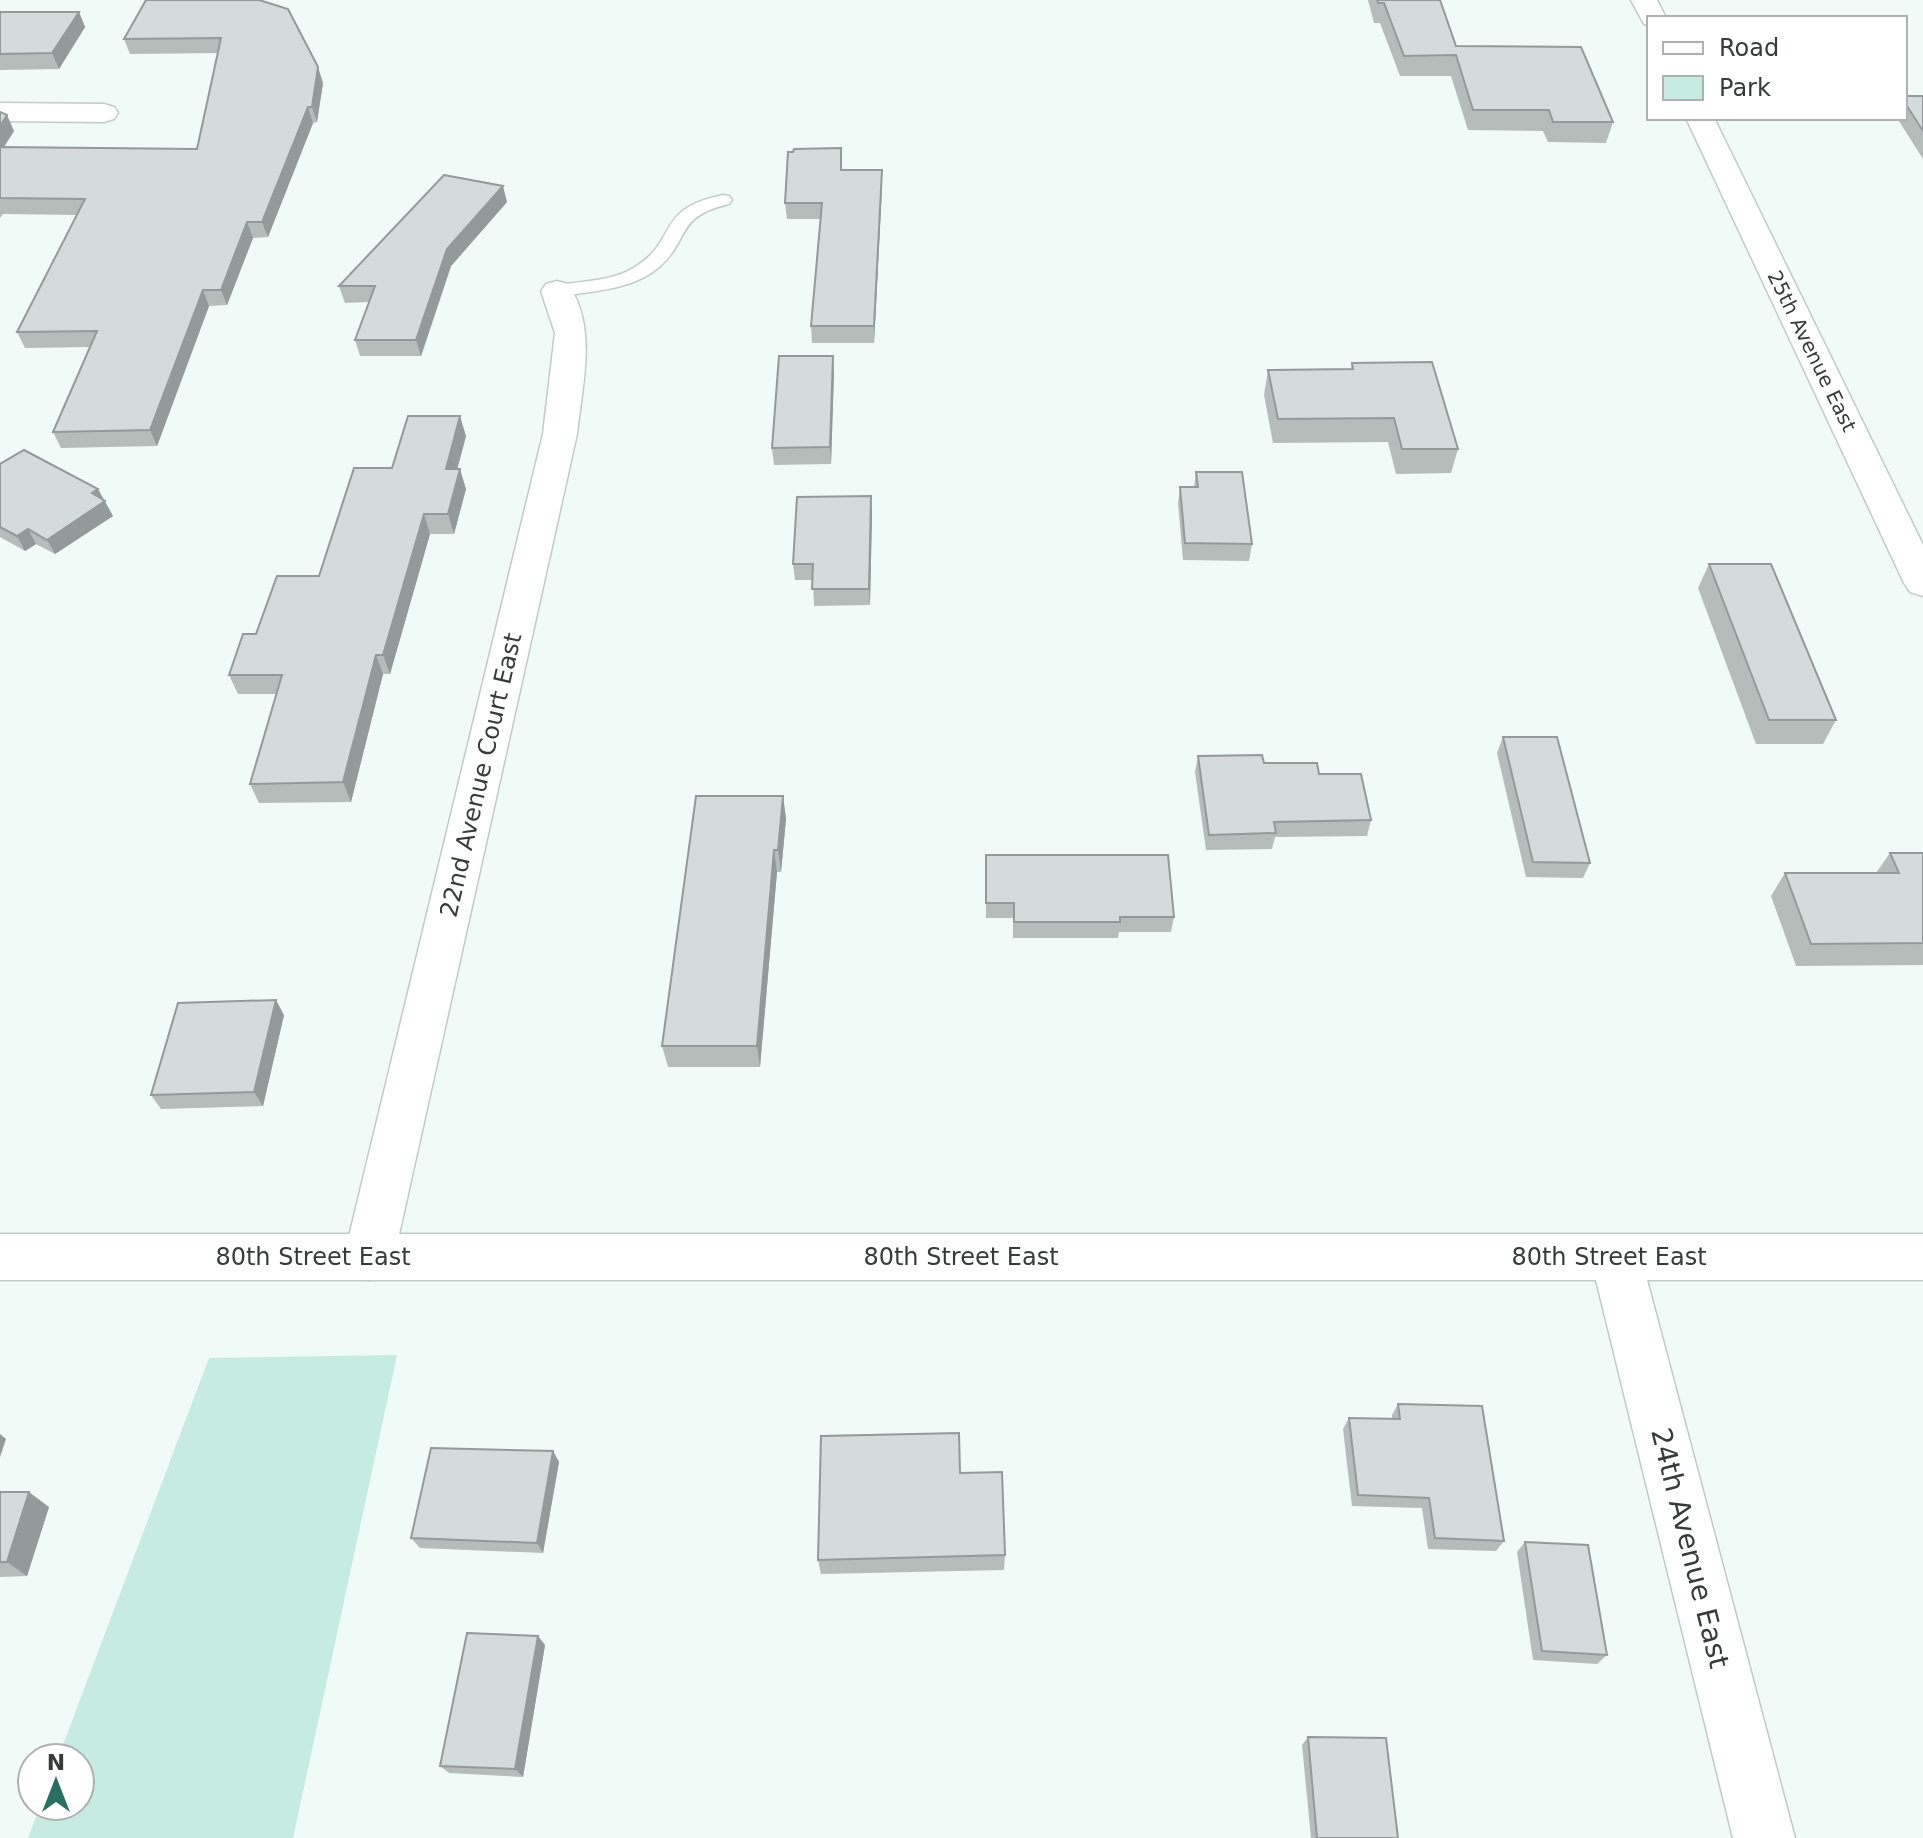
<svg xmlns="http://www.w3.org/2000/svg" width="1923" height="1838" viewBox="0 0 1923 1838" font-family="'DejaVu Sans',sans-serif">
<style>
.green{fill:#c6ebe1}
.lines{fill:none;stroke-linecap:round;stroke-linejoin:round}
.lane-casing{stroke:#c1cbc8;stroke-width:3}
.street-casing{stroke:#c1cbc8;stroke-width:3}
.secondary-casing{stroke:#c1cbc8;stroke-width:3}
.lane{fill:#fff;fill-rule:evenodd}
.street{fill:#fff;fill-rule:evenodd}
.secondary{fill:#fff;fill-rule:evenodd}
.wall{fill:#b5bdbb}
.shaded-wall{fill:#949a99}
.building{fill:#d3dcda;stroke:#949a99;stroke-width:2}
.labels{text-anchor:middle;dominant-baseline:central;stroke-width:7;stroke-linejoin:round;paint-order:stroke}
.far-street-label{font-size:20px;fill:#363a39;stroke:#fff}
.street-label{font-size:24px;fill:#363a39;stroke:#fff}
.near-street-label{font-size:28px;fill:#363a39;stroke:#fff}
</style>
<rect width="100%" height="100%" fill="#f0faf7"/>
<path class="green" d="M 397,1355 L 293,1838 L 28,1838 L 40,1806 L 80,1806 L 80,1758 L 58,1758 L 209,1358 Z"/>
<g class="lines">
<g class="lane-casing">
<path id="lane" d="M 723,195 L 729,196 L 732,200 L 729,204 C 674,217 692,238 659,267 C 636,287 604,290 576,294 C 565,295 556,299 548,291 L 550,287 C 578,280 610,283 635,267 C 679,240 654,209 723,195 Z"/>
</g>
<g class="street-casing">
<g id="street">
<path d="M 1631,0 L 1657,0 L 1666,18 L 1649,18 L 1649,25 L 1644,24 Z"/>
<path d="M 0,103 L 104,104 L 114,107 L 118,113 L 114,119 L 104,122 L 0,121 Z"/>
<path d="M 1686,118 L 1714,118 L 1923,545 L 1923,596 L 1910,592 L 1904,583 Z"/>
<path d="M 557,281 L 568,284 C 598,328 582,385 577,434 L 394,1257 L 387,1273 L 369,1280 L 351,1273 L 344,1257 L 543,434 L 555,333 L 541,291 L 546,284 Z"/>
</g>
</g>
<g class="secondary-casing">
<path id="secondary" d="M 0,1234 L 1923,1234 L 1923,1280 L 1647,1280 L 1795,1838 L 1733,1838 L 1596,1280 L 0,1280 Z"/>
</g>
<use href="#lane" class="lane"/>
<use href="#street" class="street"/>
<use href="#secondary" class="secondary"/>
</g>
<g class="wall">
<path d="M 146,0 L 323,83 L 317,122 L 313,123 L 268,237 L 253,238 L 227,305 L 209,306 L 157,446 L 61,448 L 53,432 L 90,347 L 25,348 L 17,332 L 77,215 L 3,214 L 0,218 L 0,112 L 14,131 L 4,147 L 197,149 L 218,53 L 130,54 L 124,39 Z"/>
<path d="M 1368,0 L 1440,0 L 1456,46 L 1613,122 L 1606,143 L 1548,142 L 1543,131 L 1468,130 L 1451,76 L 1400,76 L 1380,23 L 1374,23 Z"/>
<path d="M 0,12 L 79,12 L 85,27 L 59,69 L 0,70 Z"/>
<path d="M 1905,96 L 1923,96 L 1923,159 L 1897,118 L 1905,118 Z"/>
<path d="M 842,170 L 882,170 L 882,186 L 874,343 L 812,343 L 811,326 L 821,219 L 787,219 L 785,203 Z"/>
<path d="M 507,202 L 451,266 L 421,356 L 360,356 L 355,340 L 369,302 L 345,303 L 339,286 Z"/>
<path d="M 1352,363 L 1458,449 L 1451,473 L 1396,474 L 1388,442 L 1273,443 L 1264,395 L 1268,370 L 1351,369 Z"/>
<path d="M 834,372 L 831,464 L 774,465 L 772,448 Z"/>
<path d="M 466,436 L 457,469 L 466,489 L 454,534 L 430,534 L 390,674 L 383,674 L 351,802 L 259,803 L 250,784 L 277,694 L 238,694 L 229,675 L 256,634 L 319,576 L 392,468 Z"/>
<path d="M 0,464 L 103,499 L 113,516 L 55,554 L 36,544 L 25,551 L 0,537 Z"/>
<path d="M 1196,472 L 1252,544 L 1249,561 L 1183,560 L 1178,503 L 1180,487 L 1194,487 Z"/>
<path d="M 872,513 L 870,605 L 814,606 L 813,580 L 795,580 L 793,564 Z"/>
<path d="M 1709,564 L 1836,720 L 1823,744 L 1756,744 L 1698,588 Z"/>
<path d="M 1503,737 L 1590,863 L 1583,878 L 1526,877 L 1497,753 Z"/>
<path d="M 1198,756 L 1264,763 L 1319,774 L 1371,820 L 1367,836 L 1275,837 L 1272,849 L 1206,850 L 1195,772 Z"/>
<path d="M 783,796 L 786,819 L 781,872 L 777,872 L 760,1067 L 668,1067 L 662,1046 Z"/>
<path d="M 1890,853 L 1923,853 L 1923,965 L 1796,966 L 1771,896 L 1785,873 L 1876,873 Z"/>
<path d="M 986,855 L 1174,917 L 1171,932 L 1119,932 L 1118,938 L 1013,938 L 1013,918 L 986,918 Z"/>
<path d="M 284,1015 L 263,1106 L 161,1109 L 151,1095 Z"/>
<path d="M 1398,1404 L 1504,1541 L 1496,1551 L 1428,1549 L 1422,1508 L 1352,1506 L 1343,1429 L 1349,1418 L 1392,1419 L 1392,1415 Z"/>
<path d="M 553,1451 L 559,1462 L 543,1553 L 420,1548 L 411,1538 Z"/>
<path d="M 960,1473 L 1005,1555 L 1004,1570 L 821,1574 L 818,1560 Z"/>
<path d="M 0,1492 L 49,1507 L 27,1576 L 0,1577 Z"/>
<path d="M 1525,1542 L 1607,1655 L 1597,1664 L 1533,1660 L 1517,1552 Z"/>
<path d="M 545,1645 L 523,1777 L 449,1773 L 440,1766 Z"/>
<path d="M 1308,1737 L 1398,1838 L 1311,1838 L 1302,1745 Z"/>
</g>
<g class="shaded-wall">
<path d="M 79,12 L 85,27 L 59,69 L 52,53 Z"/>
<path d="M 318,67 L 323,83 L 317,122 L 312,107 Z"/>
<path d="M 308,107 L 313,123 L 268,237 L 262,222 Z"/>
<path d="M 7,115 L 14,131 L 0,153 L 0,126 Z"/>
<path d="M 882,170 L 882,186 L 874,343 L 874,326 Z"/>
<path d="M 503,186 L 507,202 L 451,266 L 421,356 L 416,340 L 447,249 Z"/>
<path d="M 247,222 L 253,238 L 227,305 L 221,290 Z"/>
<path d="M 203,290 L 209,306 L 157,446 L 150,430 Z"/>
<path d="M 833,356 L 834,372 L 831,464 L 830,447 Z"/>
<path d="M 460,416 L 466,436 L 452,489 L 446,469 Z"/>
<path d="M 460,469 L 466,489 L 454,534 L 448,514 Z"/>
<path d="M 98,489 L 113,516 L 55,554 L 47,540 L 92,493 Z"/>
<path d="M 871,496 L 872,513 L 870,605 L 869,589 Z"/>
<path d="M 424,514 L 430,534 L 390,674 L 383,655 Z"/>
<path d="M 28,529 L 36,544 L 25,551 L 17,536 Z"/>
<path d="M 376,655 L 383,674 L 351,802 L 343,782 Z"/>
<path d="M 783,796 L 786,819 L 781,872 L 778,850 Z"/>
<path d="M 774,850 L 777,872 L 760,1067 L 757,1046 Z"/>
<path d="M 276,1000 L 284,1015 L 263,1106 L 254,1092 Z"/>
<path d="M 0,1434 L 6,1439 L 0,1457 Z"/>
<path d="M 553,1451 L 559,1462 L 543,1553 L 537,1543 Z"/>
<path d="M 29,1492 L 49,1507 L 27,1576 L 7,1562 Z"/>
<path d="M 538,1636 L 545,1645 L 523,1777 L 515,1769 Z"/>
</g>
<g class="building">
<path d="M 146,0 L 259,0 L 288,9 L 318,67 L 312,107 L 308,107 L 262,222 L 247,222 L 221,290 L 203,290 L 150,430 L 53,432 L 97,331 L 17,332 L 85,199 L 0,198 L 0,147 L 197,149 L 221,38 L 124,39 Z"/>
<path d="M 1377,0 L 1440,0 L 1456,46 L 1581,47 L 1613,122 L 1553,122 L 1549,110 L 1473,110 L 1456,55 L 1404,56 L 1384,3 L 1378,3 Z"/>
<path d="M 0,12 L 79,12 L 52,53 L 0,54 Z"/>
<path d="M 1905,96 L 1923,96 L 1923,131 L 1905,103 Z"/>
<path d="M 0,112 L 7,115 L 0,126 Z"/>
<path d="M 841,148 L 841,170 L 882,170 L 874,326 L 811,326 L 822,203 L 785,203 L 788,152 L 793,152 L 794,149 Z"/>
<path d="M 444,175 L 503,186 L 447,249 L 416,340 L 355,340 L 375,286 L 339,286 Z"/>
<path d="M 779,356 L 833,356 L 830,447 L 772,448 Z"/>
<path d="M 1432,362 L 1458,449 L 1402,449 L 1394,418 L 1278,419 L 1268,370 L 1353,369 L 1352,363 Z"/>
<path d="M 408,416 L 460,416 L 446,469 L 460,469 L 448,514 L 424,514 L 383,655 L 376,655 L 343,782 L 250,784 L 282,675 L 229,675 L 243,634 L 256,634 L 277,576 L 319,576 L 354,468 L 392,468 Z"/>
<path d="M 24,450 L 98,489 L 92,493 L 105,501 L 47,540 L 28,529 L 17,536 L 0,527 L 0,464 Z"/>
<path d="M 1196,472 L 1242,472 L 1252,544 L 1185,543 L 1180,487 L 1198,487 Z"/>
<path d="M 871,496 L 869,589 L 812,589 L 813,564 L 793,564 L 797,497 Z"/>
<path d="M 1709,564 L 1771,564 L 1836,720 L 1769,720 Z"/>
<path d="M 1503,737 L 1557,737 L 1590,863 L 1533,862 Z"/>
<path d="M 1262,755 L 1264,763 L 1317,763 L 1319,774 L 1361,774 L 1371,820 L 1274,822 L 1276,833 L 1209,835 L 1198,756 Z"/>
<path d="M 696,796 L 783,796 L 778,850 L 774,850 L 757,1046 L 662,1046 Z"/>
<path d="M 1890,853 L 1923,853 L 1923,943 L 1811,944 L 1785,873 L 1899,873 Z"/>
<path d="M 986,855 L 1168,855 L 1174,917 L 1120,917 L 1120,922 L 1014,922 L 1014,903 L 986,903 Z"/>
<path d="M 276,1000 L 254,1092 L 151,1095 L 178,1003 Z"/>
<path d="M 1398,1404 L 1482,1406 L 1504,1541 L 1435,1538 L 1429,1498 L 1358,1495 L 1349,1418 L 1400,1419 Z"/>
<path d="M 959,1433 L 960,1473 L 1002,1472 L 1005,1555 L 818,1560 L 821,1436 Z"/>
<path d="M 431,1448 L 553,1451 L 537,1543 L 411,1538 Z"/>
<path d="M 0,1492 L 29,1492 L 7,1562 L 0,1562 Z"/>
<path d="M 1525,1542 L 1588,1545 L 1607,1655 L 1542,1651 Z"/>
<path d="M 467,1633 L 538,1636 L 515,1769 L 440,1766 Z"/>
<path d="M 1308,1737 L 1386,1738 L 1398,1838 L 1317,1838 Z"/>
</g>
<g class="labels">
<g class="far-street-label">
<text transform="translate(1812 351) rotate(64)">25th Avenue East</text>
</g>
<g class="street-label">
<text transform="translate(481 775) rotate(-77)">22nd Avenue Court East</text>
<text x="313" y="1257">80th Street East</text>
<text x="961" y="1257">80th Street East</text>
<text x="1609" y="1257">80th Street East</text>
</g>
<g class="near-street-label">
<text transform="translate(1690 1548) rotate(76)">24th Avenue East</text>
</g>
</g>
<rect x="1647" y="16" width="260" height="104" fill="#ffffff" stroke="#afb0b0" stroke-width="2"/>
<rect x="1663" y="42" width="40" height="12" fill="#ffffff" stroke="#afb0b0" stroke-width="2"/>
<text x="1719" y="56" font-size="24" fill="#363a39">Road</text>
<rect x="1663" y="76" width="40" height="24" fill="#c6ebe1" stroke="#afb0b0" stroke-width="2"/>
<text x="1719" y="96" font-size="24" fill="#363a39">Park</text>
<g transform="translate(56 1782)"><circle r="38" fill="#ffffff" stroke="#afb0b0" stroke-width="2"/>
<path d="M0-6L14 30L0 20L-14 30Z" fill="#2b6f62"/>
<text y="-12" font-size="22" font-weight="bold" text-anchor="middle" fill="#363a39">N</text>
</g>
</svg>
